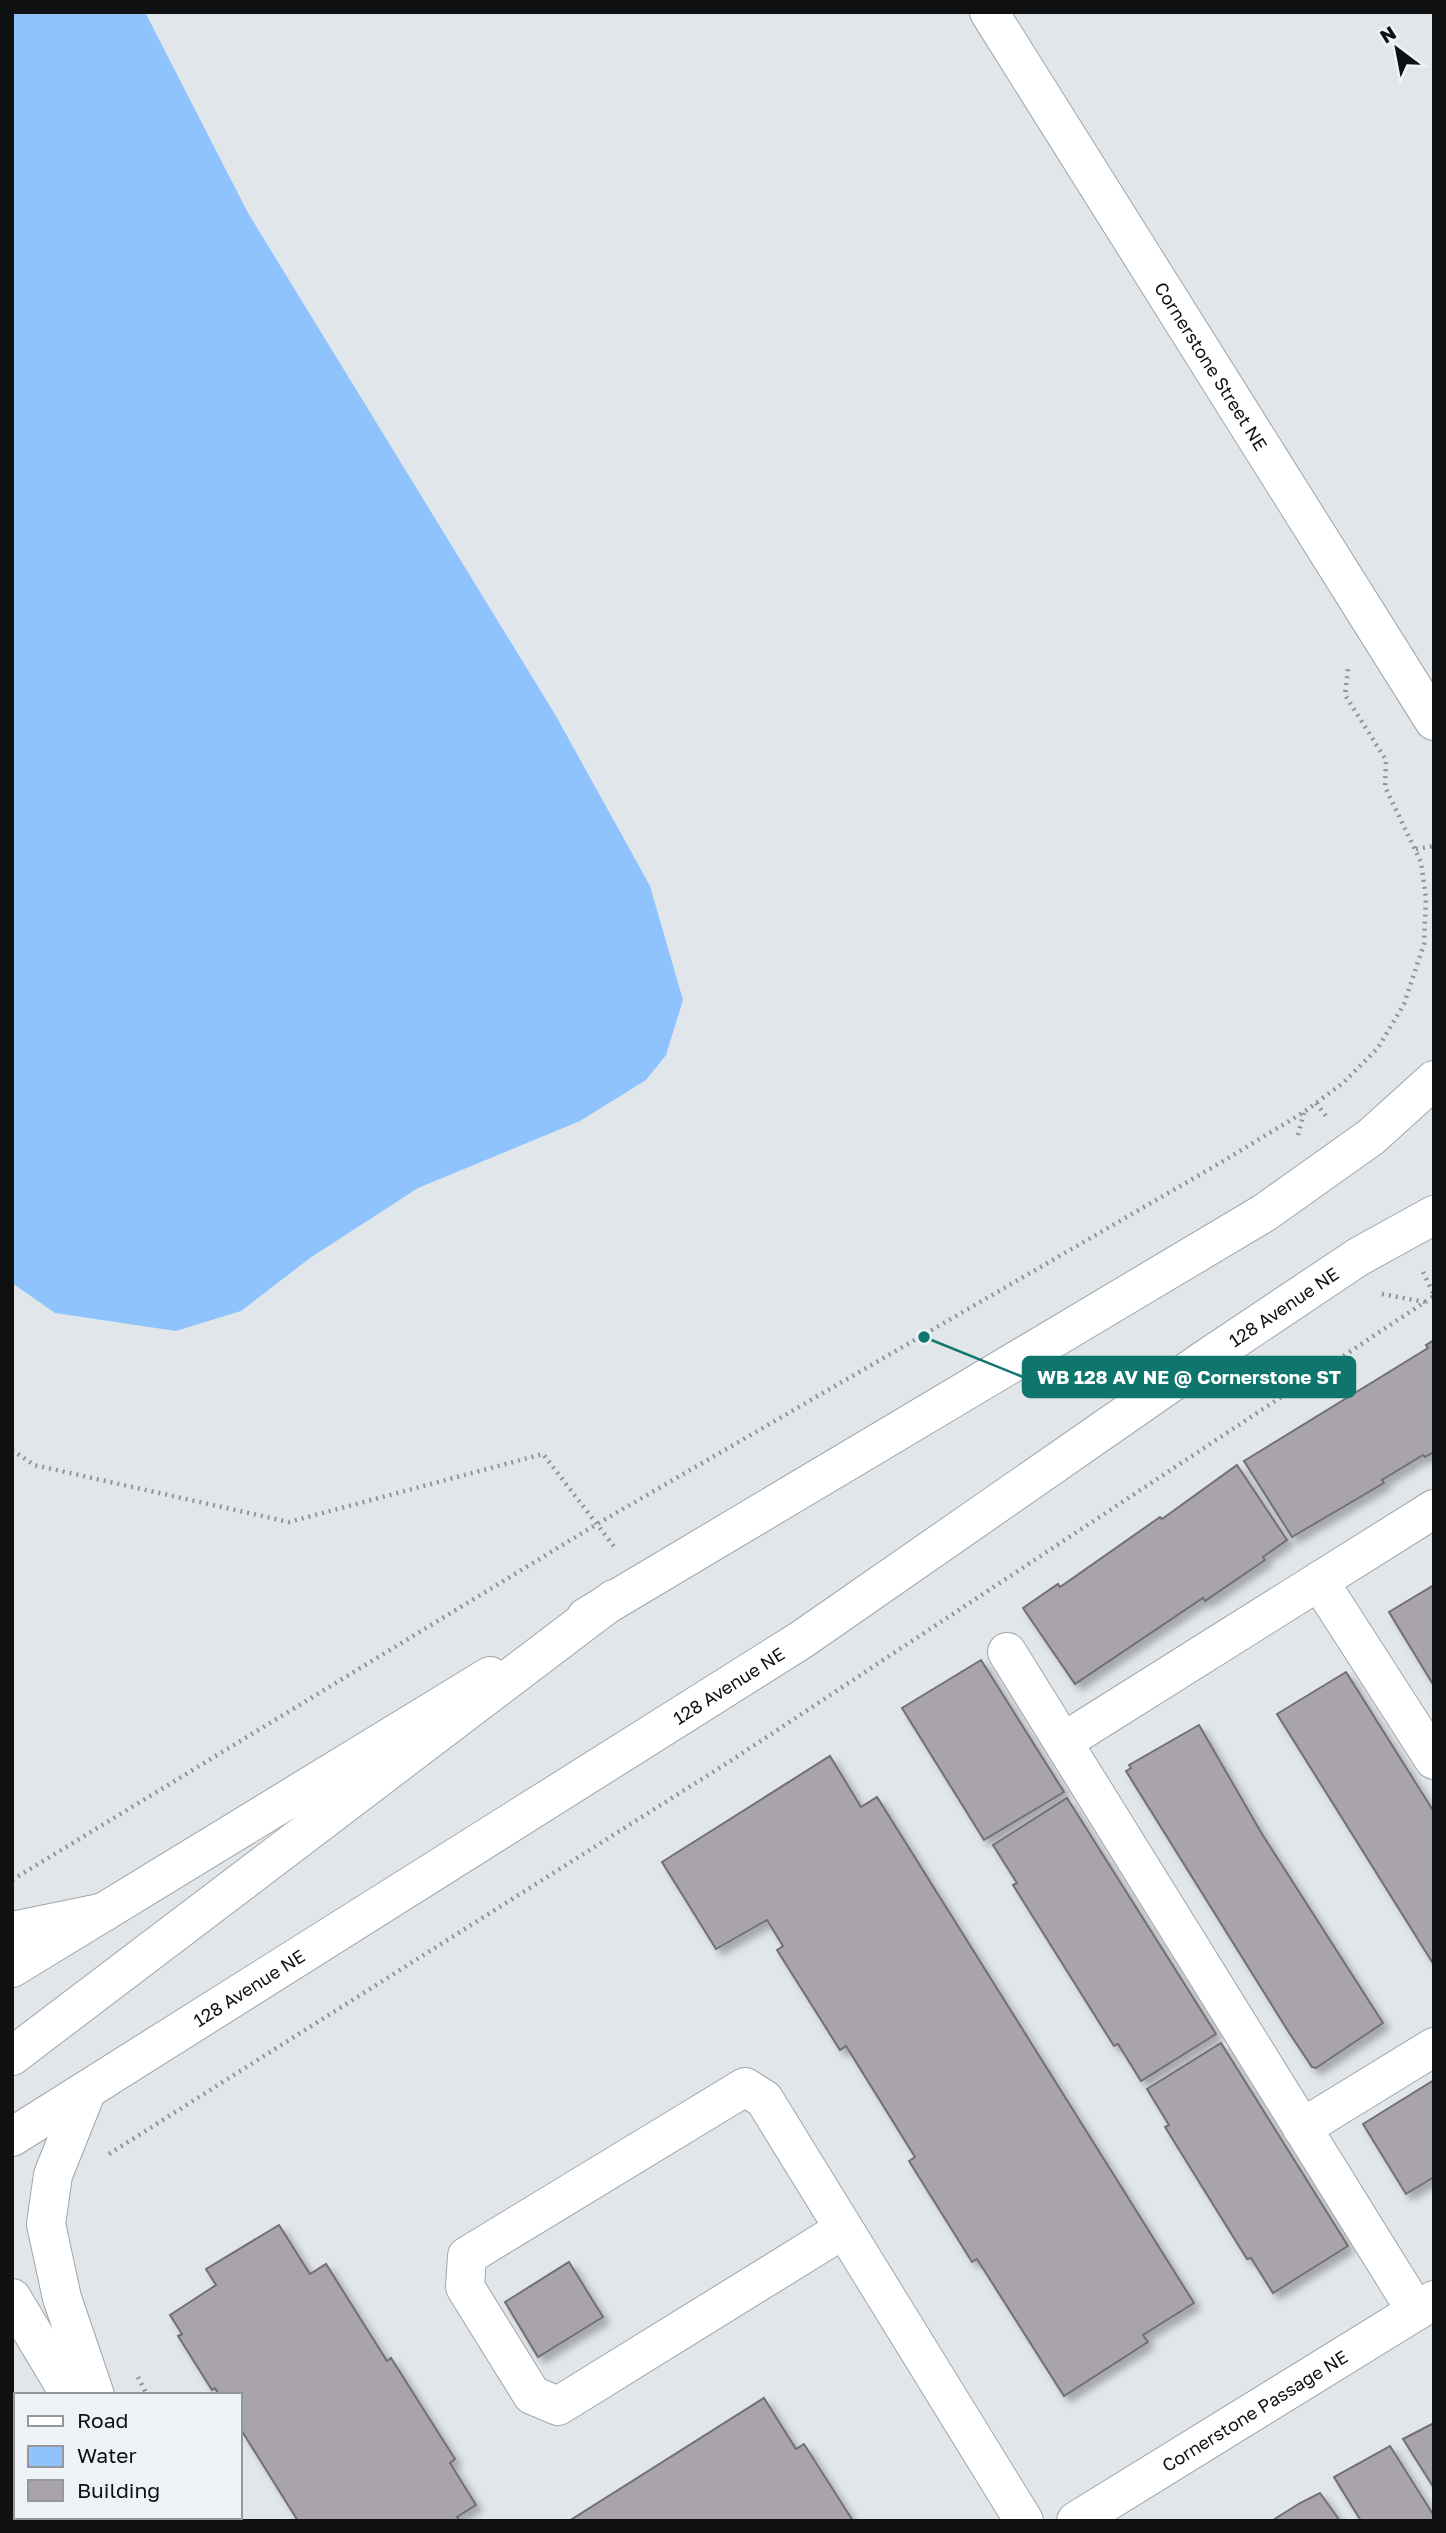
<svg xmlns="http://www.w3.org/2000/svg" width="1446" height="2533" viewBox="0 0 1446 2533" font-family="'Golos Text',sans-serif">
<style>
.water{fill:#8ec3fd}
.building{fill:#a8a4a9;stroke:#726f73;stroke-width:2;filter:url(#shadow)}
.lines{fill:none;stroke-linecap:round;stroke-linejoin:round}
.minor-casing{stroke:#a0a5a9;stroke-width:40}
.major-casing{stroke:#a0a5a9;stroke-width:40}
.path{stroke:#919498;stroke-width:4.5;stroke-dasharray:2 5;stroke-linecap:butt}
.minor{stroke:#fff;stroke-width:38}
.major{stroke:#fff;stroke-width:38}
.labels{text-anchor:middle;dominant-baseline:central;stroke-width:5;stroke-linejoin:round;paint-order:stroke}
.street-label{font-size:18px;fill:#0e1011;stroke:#eef3f8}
.leader{fill:none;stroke:#0f766e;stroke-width:2.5}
.callout-dot{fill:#0f766e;stroke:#eef3f8;stroke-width:2.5}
.callout{fill:#0f766e;stroke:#0f766e;stroke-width:2.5}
.callout-label{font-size:19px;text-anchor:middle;font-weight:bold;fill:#fff}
</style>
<defs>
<filter id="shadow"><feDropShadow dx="6" dy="6" stdDeviation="3.5" flood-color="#0004"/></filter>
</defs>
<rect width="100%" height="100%" fill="#e1e6eb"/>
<path class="water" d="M 12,12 L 145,12 L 248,213 L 556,716 L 650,886 L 683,1000 L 666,1055 L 646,1080 L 580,1121 L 418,1188 L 310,1258 L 241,1311 L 176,1331 L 55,1313 L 12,1283 Z"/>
<g class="building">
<path d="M 1434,1340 L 1434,1452 L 1425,1457 L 1423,1455 L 1382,1480 L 1384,1483 L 1292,1537 L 1244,1461 L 1428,1348 L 1426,1345 Z"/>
<path d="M 1237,1465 L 1287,1540 L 1263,1557 L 1265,1560 L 1205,1601 L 1203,1598 L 1075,1684 L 1023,1608 L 1058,1584 L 1060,1587 L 1160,1517 L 1162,1519 Z"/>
<path d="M 1434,1585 L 1434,1686 L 1389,1612 Z"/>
<path d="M 981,1660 L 1064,1792 L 984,1840 L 902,1708 Z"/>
<path d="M 1346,1672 L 1434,1812 L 1434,1965 L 1277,1714 Z"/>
<path d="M 1199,1725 L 1262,1834 L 1383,2023 L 1316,2068 L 1312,2067 L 1288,2031 L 1126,1771 L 1131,1768 L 1129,1765 Z"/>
<path d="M 830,1756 L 861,1807 L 877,1797 L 1194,2303 L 1143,2335 L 1148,2342 L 1064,2396 L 977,2259 L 972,2262 L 909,2161 L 915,2157 L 846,2046 L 840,2050 L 777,1950 L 783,1946 L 767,1920 L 716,1949 L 662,1862 Z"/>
<path d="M 1067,1798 L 1216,2034 L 1141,2081 L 1118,2044 L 1114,2046 L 1013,1885 L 1017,1883 L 993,1845 Z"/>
<path d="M 1221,2043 L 1348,2246 L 1273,2293 L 1251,2258 L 1247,2259 L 1165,2127 L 1169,2125 L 1147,2089 Z"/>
<path d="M 1434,2080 L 1434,2177 L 1406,2194 L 1363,2124 Z"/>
<path d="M 279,2225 L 310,2274 L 326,2264 L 387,2361 L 391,2358 L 455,2459 L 450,2463 L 476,2505 L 457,2517 L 460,2521 L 298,2521 L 240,2428 L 240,2395 L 219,2395 L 215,2388 L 212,2390 L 178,2336 L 182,2334 L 170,2315 L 216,2285 L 206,2269 Z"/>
<path d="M 569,2262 L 603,2317 L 538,2357 L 505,2302 Z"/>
<path d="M 764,2398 L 796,2449 L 804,2444 L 853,2521 L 569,2521 Z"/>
<path d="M 1434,2423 L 1434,2488 L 1403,2439 Z"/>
<path d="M 1390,2446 L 1434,2516 L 1434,2521 L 1361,2521 L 1334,2477 Z"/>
<path d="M 1320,2493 L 1340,2521 L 1273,2520 L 1300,2503 Z"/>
</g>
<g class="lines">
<g class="minor-casing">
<g id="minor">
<path id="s1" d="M 989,12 L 1434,721"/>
<path d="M 1319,1581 L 1434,1760"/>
<path d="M 586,1617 L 1264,1213 L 1371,1137 L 1434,1080"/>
<path d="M 1007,1652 L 1416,2311"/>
<path d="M 1063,1742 L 1434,1509"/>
<path d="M 12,1968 L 490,1676"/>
<path d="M 1302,2128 L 1434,2047"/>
<path id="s2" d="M 12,2137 L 801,1640 L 1204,1360 L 1358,1257 L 1434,1215"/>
<path d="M 844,2229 L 558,2406 L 532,2395 L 465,2287 L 467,2256 L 745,2087 L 764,2099 L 1024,2521"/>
<path id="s3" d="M 1076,2521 L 1434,2300"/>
</g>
</g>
<g class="major-casing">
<g id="major">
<path d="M 12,1931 L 104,1912"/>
<path d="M 12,2056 L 614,1599"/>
<path d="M 87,2090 L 53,2175 L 46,2224 L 62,2298 L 95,2395"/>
<path d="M 12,2298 L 70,2395"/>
<path d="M 12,2434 L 16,2438"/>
<path d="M 75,2517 L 77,2521"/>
<path d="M 144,2517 L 146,2521"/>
</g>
</g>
<g class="path">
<path d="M 1416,849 L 1434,846"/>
<path d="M 1316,1103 L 1326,1116"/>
<path d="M 1298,1135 L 1304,1113"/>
<path d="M 1423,1272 L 1434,1295"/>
<path d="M 1382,1294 L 1425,1302"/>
<path d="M 12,1450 L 34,1465 L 289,1522 L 543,1454 L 616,1549"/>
<path d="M 12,1880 L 597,1524 L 1220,1163 L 1304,1112 L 1343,1083 L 1378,1048 L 1404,1004 L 1424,944 L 1426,898 L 1421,862 L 1385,787 L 1386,760 L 1345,695 L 1348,669"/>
<path d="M 109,2154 L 732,1760 L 1434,1296"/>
<path d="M 138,2377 L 147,2395"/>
<path d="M 224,2517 L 226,2521"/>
</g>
<use href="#minor" class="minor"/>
<use href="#major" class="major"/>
</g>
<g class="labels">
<g class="street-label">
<text stroke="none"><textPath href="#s1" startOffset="418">Cornerstone Street NE</textPath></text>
<text stroke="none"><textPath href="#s2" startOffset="1519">128 Avenue NE</textPath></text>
<text stroke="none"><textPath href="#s2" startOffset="847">128 Avenue NE</textPath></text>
<text stroke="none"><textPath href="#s2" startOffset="280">128 Avenue NE</textPath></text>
<text stroke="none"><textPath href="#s3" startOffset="210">Cornerstone Passage NE</textPath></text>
</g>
</g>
<path class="leader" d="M924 1337L1023 1377"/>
<circle class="callout-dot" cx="924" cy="1337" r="7"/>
<rect class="callout" x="1023" y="1357" width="332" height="40" rx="7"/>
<g class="callout-label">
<text x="1189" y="1384">WB 128 AV NE @ Cornerstone ST</text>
</g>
<rect width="1446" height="2533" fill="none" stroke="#0e1011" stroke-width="28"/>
<rect x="14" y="2393" width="228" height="126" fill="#eef3f8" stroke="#94989c" stroke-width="2"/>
<rect x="28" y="2416" width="35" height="10" fill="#ffffff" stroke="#94989c" stroke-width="2"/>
<text x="77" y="2428" font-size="21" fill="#0e1011">Road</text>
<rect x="28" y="2446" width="35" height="21" fill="#8ec3fd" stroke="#94989c" stroke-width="2"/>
<text x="77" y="2463" font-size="21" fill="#0e1011">Water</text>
<rect x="28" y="2480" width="35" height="21" fill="#a8a4a9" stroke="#94989c" stroke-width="2"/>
<text x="77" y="2498" font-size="21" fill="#0e1011">Building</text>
<g transform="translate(1397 49) rotate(328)" stroke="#eef3f8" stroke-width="5" paint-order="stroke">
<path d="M0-5L12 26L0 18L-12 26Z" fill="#0e1011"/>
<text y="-10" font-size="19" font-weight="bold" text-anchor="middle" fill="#0e1011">N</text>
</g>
</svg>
